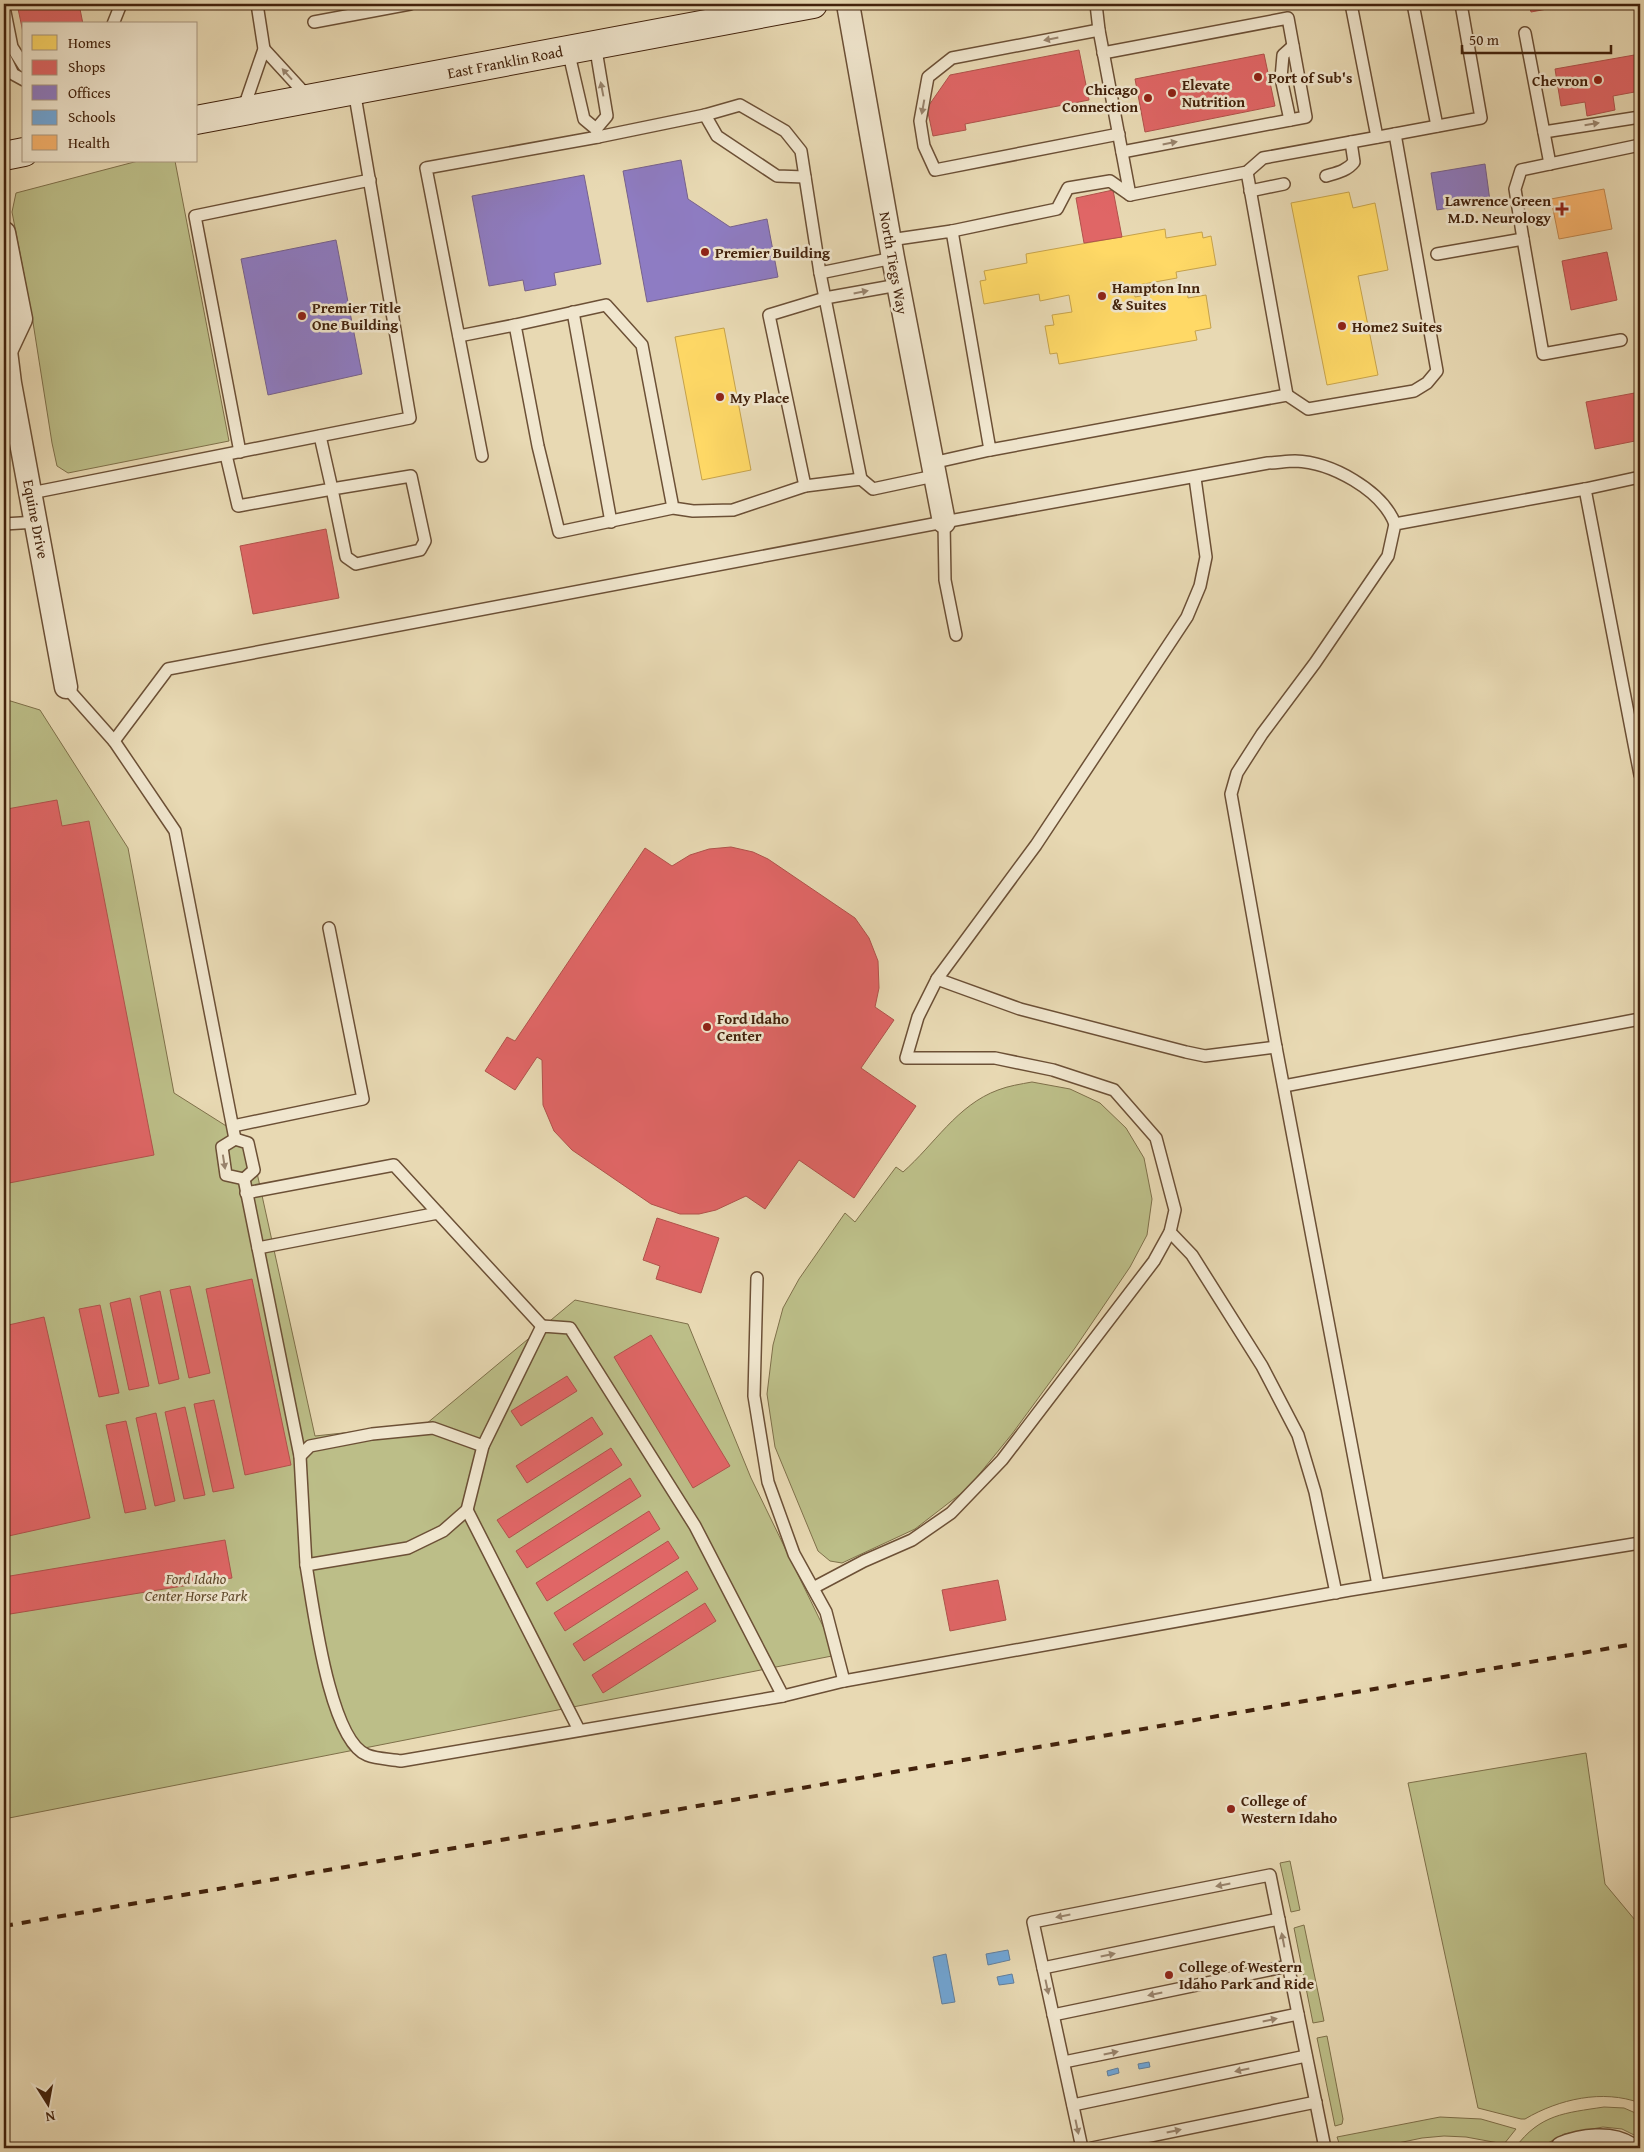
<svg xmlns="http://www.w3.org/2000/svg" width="1644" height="2152" viewBox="0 0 1644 2152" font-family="'Gentium Book Plus',serif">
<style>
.green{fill:#bcbe88;stroke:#7f704a}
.homes{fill:#ffd966;stroke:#c6a24b}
.shops{fill:#e06666;stroke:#b1524b}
.offices{fill:#8e7cc3;stroke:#77618c}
.schools{fill:#6fa8dc;stroke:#62809e}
.health{fill:#f6b26b;stroke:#c0874e}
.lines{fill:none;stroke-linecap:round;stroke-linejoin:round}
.service-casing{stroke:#6c5036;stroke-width:14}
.minor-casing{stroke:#6c5036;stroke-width:25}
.secondary-casing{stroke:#42220c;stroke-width:30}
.service{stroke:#f0e6ce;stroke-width:11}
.minor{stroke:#f0e6ce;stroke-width:22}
.secondary{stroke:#f0e6ce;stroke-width:28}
.rail{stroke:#42220c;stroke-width:4;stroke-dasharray:9 9;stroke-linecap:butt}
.oneway{fill:#99846d}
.poi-dot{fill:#8f2418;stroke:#f0e6ce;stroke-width:2}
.labels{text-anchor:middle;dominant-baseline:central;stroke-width:5;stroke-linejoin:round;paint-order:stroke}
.street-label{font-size:15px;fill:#42220c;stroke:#f0e6ce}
.poi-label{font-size:15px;font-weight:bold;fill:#42220c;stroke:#f0e6ce;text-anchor:start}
.park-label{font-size:15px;font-style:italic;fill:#60492b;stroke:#f0e6ce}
</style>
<rect width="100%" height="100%" fill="#e8d9b3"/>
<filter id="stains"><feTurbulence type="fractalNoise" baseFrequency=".004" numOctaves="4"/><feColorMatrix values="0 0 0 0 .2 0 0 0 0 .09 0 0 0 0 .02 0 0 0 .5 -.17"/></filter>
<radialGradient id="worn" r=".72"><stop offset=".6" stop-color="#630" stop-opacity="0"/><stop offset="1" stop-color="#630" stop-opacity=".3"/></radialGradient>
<g class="green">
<path d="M 138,161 L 175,161 L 229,441 L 68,473 L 57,466 L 52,443 L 32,316 L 12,212 L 16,193 Z"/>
<path d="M 4,699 L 40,710 L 128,848 L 174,1093 L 250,1141 L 315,1436 L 426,1424 L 575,1300 L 688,1324 L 751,1478 L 837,1655 L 4,1819 Z"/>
<path d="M 1032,1082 L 1070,1089 L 1100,1103 L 1126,1128 L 1144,1158 L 1152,1199 L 1147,1235 L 1130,1267 L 1075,1348 L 1012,1434 L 968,1488 L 915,1529 L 842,1563 L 830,1561 L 818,1551 L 775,1447 L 767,1394 L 773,1345 L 783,1308 L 799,1279 L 845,1213 L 855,1222 L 896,1167 L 903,1172 C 934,1145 957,1105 998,1090 C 1008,1086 1021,1084 1032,1082 Z"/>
<path d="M 1586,1753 L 1605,1884 L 1640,1926 L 1640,2103 C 1603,2089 1559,2099 1525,2119 L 1521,2119 L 1478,2108 L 1408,1783 Z"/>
<path d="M 1290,1861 L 1300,1910 L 1291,1912 L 1280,1863 Z"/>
<path d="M 1304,1925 L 1324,2021 L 1313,2023 L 1294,1928 Z"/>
<path d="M 1327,2036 L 1343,2119 L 1342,2124 L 1335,2126 L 1317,2038 Z"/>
<path d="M 1604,2107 L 1624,2108 L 1640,2115 L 1640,2138 L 1622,2129 L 1603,2127 L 1564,2134 L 1539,2148 L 1515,2148 C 1540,2114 1565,2113 1604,2107 Z"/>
<path d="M 1440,2117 L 1481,2119 L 1516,2129 L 1504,2144 L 1466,2137 L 1444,2136 L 1422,2138 L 1374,2148 L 1344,2148 L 1339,2143 L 1337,2137 Z"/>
</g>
<g class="homes">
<path d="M 1349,192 L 1353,208 L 1375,203 L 1388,270 L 1358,276 L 1378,375 L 1327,385 L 1291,203 Z"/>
<path d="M 1165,229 L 1166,238 L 1202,232 L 1203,238 L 1211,236 L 1216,265 L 1176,272 L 1177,278 L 1133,286 L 1135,297 L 1187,288 L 1188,298 L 1206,295 L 1211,328 L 1195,331 L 1197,340 L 1059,364 L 1057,353 L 1050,354 L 1045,326 L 1054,325 L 1052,315 L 1072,312 L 1069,295 L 1040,301 L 1039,294 L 984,304 L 980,281 L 986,280 L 984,271 L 1027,263 L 1026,254 Z"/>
<path d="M 724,328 L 751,470 L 702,480 L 675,337 Z"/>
</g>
<g class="shops">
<path d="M 17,4 L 79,4 L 83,24 L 24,24 L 24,37 Z"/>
<path d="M 1529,4 L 1574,4 L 1531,12 Z"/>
<path d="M 1079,50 L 1089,100 L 965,124 L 966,130 L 933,136 L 927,108 L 950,75 Z"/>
<path d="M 1264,54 L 1275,106 L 1145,132 L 1135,79 Z"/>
<path d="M 1640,54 L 1640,91 L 1613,96 L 1615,110 L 1587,116 L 1585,102 L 1561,106 L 1555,69 Z"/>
<path d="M 1113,190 L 1122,237 L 1084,243 L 1076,198 Z"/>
<path d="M 1607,252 L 1617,300 L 1571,310 L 1562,261 Z"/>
<path d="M 1640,392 L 1640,440 L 1595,449 L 1586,402 Z"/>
<path d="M 326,529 L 339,598 L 253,614 L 240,546 Z"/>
<path d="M 4,795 L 7,809 L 57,800 L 62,826 L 89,821 L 154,1155 L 4,1184 Z"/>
<path d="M 731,847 L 753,852 L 768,859 L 855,918 L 869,938 L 878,961 L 879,988 L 875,1007 L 894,1020 L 861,1068 L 916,1106 L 854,1198 L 799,1160 L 765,1209 L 746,1196 L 716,1210 L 699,1214 L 680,1214 L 651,1204 L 572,1150 L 554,1131 L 543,1105 L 542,1060 L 537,1057 L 515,1090 L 485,1071 L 507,1037 L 515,1041 L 645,848 L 672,866 L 690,855 L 709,849 Z"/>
<path d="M 657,1218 L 719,1238 L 701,1293 L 656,1279 L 660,1266 L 643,1260 Z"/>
<path d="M 252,1279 L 291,1465 L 245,1475 L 206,1289 Z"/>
<path d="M 190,1286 L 210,1373 L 189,1378 L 170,1290 Z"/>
<path d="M 160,1291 L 179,1379 L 159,1384 L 140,1296 Z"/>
<path d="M 130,1298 L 149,1386 L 129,1390 L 110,1303 Z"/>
<path d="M 100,1305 L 119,1393 L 99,1397 L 79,1309 Z"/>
<path d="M 44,1317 L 90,1518 L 4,1537 L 4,1326 Z"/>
<path d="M 651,1335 L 730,1466 L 693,1488 L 614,1357 Z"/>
<path d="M 567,1376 L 577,1391 L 521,1426 L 511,1411 Z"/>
<path d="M 214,1400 L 234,1488 L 213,1492 L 194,1404 Z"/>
<path d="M 185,1407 L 205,1495 L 184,1499 L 165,1412 Z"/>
<path d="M 156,1413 L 175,1501 L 155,1506 L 136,1418 Z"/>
<path d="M 592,1417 L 603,1434 L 527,1483 L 516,1466 Z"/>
<path d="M 126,1421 L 146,1509 L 125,1513 L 106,1425 Z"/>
<path d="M 611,1448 L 622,1465 L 509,1538 L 497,1520 Z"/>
<path d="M 630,1478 L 641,1496 L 527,1568 L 516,1551 Z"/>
<path d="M 649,1511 L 660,1529 L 547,1601 L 536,1583 Z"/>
<path d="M 225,1540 L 232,1578 L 4,1615 L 4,1577 Z"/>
<path d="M 668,1541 L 679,1558 L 565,1631 L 554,1613 Z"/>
<path d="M 687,1571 L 698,1589 L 584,1661 L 573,1644 Z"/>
<path d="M 998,1580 L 1006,1620 L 950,1631 L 942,1590 Z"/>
<path d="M 705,1603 L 716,1621 L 603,1693 L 592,1675 Z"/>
</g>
<g class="offices">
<path d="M 681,160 L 688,199 L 730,227 L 767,219 L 778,277 L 647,302 L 623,171 Z"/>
<path d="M 1485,164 L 1490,201 L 1437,210 L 1431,173 Z"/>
<path d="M 584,175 L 601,264 L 554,273 L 556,285 L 525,291 L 523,280 L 489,286 L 472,196 Z"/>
<path d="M 336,240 L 362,374 L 268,395 L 241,259 Z"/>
</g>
<g class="schools">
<path d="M 1008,1950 L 1010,1960 L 988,1965 L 986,1954 Z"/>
<path d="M 946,1954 L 955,2002 L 942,2004 L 933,1957 Z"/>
<path d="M 1012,1974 L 1014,1983 L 999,1985 L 997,1977 Z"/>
<path d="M 1149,2062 L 1150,2067 L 1139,2069 L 1138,2064 Z"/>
<path d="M 1118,2068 L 1119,2073 L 1108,2076 L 1107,2071 Z"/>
</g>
<path class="health" d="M 1604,189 L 1612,229 L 1559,239 L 1551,199 Z"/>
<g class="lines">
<g class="service-casing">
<g id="service">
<path d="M 1351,4 L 1377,137"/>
<path d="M 1413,4 L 1437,126"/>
<path d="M 4,7 L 12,47 L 24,66"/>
<path d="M 314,22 L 410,4"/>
<path d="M 113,24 L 121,4"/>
<path d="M 1099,30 L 952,58 L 928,77 L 920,121 L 924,146 L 935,170 L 1119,134"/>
<path d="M 1525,33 L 1550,164"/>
<path d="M 595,44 L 607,116 L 596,129"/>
<path d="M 264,49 L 309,98"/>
<path d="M 1103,53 L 1288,18 L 1306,117 L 1122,152"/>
<path d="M 4,55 L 13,74 L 24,80"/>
<path d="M 243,110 L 264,49 L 257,4"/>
<path d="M 705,115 L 717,136 L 777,176 L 805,177"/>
<path d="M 1290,120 L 1281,78 L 1283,55 L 1293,46"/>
<path d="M 1544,132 L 1640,117"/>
<path d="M 1395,134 L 1481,118 L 1461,4"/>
<path d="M 598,137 L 705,115 L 740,105 L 785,131 L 801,151 L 820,273 L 861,479"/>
<path d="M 1247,172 L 1287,395"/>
<path d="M 1326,176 C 1336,173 1347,171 1354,162 L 1351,142"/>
<path d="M 1250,191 L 1284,184"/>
<path d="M 952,231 L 1057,209 L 1068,188 L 1110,181 L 1130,195"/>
<path d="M 1523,239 L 1543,354 L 1621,340"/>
<path d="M 890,240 L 952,231 L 990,450 L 1287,395 L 1308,409 L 1414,391 L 1427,383 L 1437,371 L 1395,134 L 1263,158 L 1247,172 L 1130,195 L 1099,30 L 1096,4"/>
<path d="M 1437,254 L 1523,239 L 1515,189 L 1521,170 L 1640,145"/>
<path d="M 820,273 L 893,258"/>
<path d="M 898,285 L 825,298 L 769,315 L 805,486 L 861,479 L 873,489 L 934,476"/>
<path d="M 573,312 L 611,522"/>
<path d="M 459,336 L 515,325"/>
<path d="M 4,431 L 19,428"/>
<path d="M 240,452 L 195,216 L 370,180"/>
<path d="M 226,455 L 238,506 L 332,489 L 346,557 L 356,564 L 420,550 L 425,541 L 411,476 L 332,489 L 320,436"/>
<path d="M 482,456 L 426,168 L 598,137 L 596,129 L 584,119 L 568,50"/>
<path d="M 932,463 L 990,450"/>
<path d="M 1585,489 L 1640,775"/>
<path d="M 31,493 L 410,418 L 354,90"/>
<path d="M 673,508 L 642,345 L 606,305 L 515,325 L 538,446 L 559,532 L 673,508 L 693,511 L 733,510 L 805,486"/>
<path d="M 944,522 L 945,580 L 956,635"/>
<path d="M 4,524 L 37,522"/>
<path d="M 66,687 L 114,741 L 175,831 L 235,1139"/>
<path d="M 114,741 L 168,669 L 944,522 L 1268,463 C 1277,463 1286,461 1295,461 C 1331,462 1382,490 1395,524"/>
<path d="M 937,979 L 1020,1009 L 1186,1052 L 1205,1056 L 1276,1047"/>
<path d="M 1284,1086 L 1640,1019"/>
<path d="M 233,1126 L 363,1099 L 329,928"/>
<path d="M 235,1139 L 222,1147 L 226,1175 L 244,1179"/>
<path d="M 235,1139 L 248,1143 L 254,1170 L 244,1179"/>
<path d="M 244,1179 L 300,1456 L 306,1565 L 408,1548 L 443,1531 L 467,1510 L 483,1446 L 542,1326 L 570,1328 L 695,1526 L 783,1696 L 844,1681"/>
<path d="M 246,1193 L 394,1165 L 438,1213"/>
<path d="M 1170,1232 L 1192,1255 L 1262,1366 L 1298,1435 L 1315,1492 L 1336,1593"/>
<path d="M 258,1248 L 438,1213 L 542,1326"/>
<path d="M 757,1278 L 754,1396 L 768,1482 L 794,1554 L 826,1612 L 844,1681 L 1350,1590 L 1640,1543"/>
<path d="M 300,1456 L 310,1446 L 372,1434 L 433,1428 L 483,1446"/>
<path d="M 467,1510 L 579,1730"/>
<path d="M 306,1565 C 313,1604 329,1740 367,1755 C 377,1759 390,1759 401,1761 L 783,1696"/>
<path d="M 1378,1585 L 1276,1047 L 1231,794 L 1237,773 L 1262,734 L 1315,663 L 1388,556 L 1395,524 L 1585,489 L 1640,477"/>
<path d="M 813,1588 L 864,1561 L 912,1540 L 951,1513 L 1002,1460 L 1154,1261 L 1170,1232 L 1175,1210 L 1156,1138 L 1114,1090 L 1053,1070 L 995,1058 L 906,1058 L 918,1017 L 937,979 L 1036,845 L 1187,617 L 1200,586 L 1206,557 L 1195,478"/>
<path d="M 1043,1968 L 1279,1919"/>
<path d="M 1053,2015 L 1288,1966"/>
<path d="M 1064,2062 L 1298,2014"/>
<path d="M 1073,2105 L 1306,2056"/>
<path d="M 1082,2148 L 1033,1922 L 1270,1875 L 1325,2148"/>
<path d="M 1092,2148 L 1316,2102"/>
</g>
</g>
<g class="minor-casing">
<g id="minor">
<path d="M 848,4 L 893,258 L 944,522"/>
<path d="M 4,233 L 21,319 L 6,351"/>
<path d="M 4,348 L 6,351 L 10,383 L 66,687"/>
<path d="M 1562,2148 C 1581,2140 1611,2136 1629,2148"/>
</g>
</g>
<g class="secondary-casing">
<g id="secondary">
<path d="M 196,120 L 813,4"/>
<path d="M 4,156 L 24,152"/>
</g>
</g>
<use href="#service" class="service"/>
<use href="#minor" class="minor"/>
<use href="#secondary" class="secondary"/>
<path class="rail" d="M 4,1926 L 1640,1643"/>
</g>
<defs><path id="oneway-solid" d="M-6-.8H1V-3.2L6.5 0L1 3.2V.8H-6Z" transform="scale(1.25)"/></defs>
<g class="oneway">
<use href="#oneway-solid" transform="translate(1051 39) rotate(169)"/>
<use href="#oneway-solid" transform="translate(287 74) rotate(-132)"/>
<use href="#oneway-solid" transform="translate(602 89) rotate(-101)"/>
<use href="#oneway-solid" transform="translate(923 107) rotate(100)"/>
<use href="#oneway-solid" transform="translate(1592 124) rotate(-9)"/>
<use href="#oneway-solid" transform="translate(1170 143) rotate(-11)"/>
<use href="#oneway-solid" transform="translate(861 292) rotate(-11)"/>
<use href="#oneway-solid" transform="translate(224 1162) rotate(81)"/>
<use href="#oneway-solid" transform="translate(1223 1885) rotate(169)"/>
<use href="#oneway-solid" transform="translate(1063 1916) rotate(169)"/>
<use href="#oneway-solid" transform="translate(1283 1940) rotate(-101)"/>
<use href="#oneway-solid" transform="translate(1108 1955) rotate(-12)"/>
<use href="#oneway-solid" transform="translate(1047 1987) rotate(78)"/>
<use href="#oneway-solid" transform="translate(1155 1994) rotate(168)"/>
<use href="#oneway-solid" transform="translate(1270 2020) rotate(-12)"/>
<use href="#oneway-solid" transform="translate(1111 2053) rotate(-12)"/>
<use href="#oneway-solid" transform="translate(1242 2070) rotate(168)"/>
<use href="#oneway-solid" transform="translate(1077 2127) rotate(78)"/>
<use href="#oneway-solid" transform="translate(1174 2131) rotate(-12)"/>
</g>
<g class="poi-dot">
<circle cx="1258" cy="77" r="5"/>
<circle cx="1598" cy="80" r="5"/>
<circle cx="1172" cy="93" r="5"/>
<circle cx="1148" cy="98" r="5"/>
<path d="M1559.5 201.5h5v5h5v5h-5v5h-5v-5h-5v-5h5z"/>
<circle cx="705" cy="252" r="5"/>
<circle cx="1102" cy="296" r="5"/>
<circle cx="302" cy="316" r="5"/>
<circle cx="1342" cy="326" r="5"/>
<circle cx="720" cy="397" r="5"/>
<circle cx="707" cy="1027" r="5"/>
<circle cx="1231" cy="1809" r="5"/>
<circle cx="1169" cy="1975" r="5"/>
</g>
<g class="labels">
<g class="street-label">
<text transform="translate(505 62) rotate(-11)">East Franklin Road</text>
<text transform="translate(894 263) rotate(80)">North Tiegs Way</text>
<text transform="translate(36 519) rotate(79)">Equine Drive</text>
</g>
<g class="poi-label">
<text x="1268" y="77">Port of Sub's</text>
<text x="1588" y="80" text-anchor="end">Chevron</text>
<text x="1182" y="84">Elevate<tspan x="1182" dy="17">Nutrition</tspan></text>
<text x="1138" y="89" text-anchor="end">Chicago<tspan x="1138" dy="17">Connection</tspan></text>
<text x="1551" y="200" text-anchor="end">Lawrence Green<tspan x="1551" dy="17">M.D. Neurology</tspan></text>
<text x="715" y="252">Premier Building</text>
<text x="1112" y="287">Hampton Inn<tspan x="1112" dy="17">&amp; Suites</tspan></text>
<text x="312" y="307">Premier Title<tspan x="312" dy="17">One Building</tspan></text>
<text x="1352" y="326">Home2 Suites</text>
<text x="730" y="397">My Place</text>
<text x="717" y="1018">Ford Idaho<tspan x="717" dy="17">Center</tspan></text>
<text x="1241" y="1800">College of<tspan x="1241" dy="17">Western Idaho</tspan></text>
<text x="1179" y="1966">College of Western<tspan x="1179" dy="17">Idaho Park and Ride</tspan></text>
</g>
<g class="park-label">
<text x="196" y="1578">Ford Idaho<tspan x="196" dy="17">Center Horse Park</tspan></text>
</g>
</g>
<rect width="1644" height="2152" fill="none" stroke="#e8d9b3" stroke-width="20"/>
<rect x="5" y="5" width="1634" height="2142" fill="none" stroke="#42220c" stroke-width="2.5"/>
<rect x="10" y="10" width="1624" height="2132" fill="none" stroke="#42220c"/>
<rect x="22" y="22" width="175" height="140" fill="#f0e6ce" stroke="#aa9880"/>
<rect x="32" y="35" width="25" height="15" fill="#ffd966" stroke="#aa9880"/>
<text x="68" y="48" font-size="15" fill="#42220c">Homes</text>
<rect x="32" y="60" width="25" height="15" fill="#e06666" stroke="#aa9880"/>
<text x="68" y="72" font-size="15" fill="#42220c">Shops</text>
<rect x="32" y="85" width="25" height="15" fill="#8e7cc3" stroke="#aa9880"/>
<text x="68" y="98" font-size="15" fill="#42220c">Offices</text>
<rect x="32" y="110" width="25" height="15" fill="#6fa8dc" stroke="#aa9880"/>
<text x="68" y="122" font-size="15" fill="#42220c">Schools</text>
<rect x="32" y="135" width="25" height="15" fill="#f6b26b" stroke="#aa9880"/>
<text x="68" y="148" font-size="15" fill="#42220c">Health</text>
<g transform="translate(48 2104) rotate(169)" stroke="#f0e6ce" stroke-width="4" paint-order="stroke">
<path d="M0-4L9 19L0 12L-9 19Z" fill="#42220c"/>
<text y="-8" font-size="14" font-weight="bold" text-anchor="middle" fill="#42220c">N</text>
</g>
<path d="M1462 45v8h149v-8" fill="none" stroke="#42220c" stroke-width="2.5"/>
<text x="1469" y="45" font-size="15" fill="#42220c" stroke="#f0e6ce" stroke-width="4" paint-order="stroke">50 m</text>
<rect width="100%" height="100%" filter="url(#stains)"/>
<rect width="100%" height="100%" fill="url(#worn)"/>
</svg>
